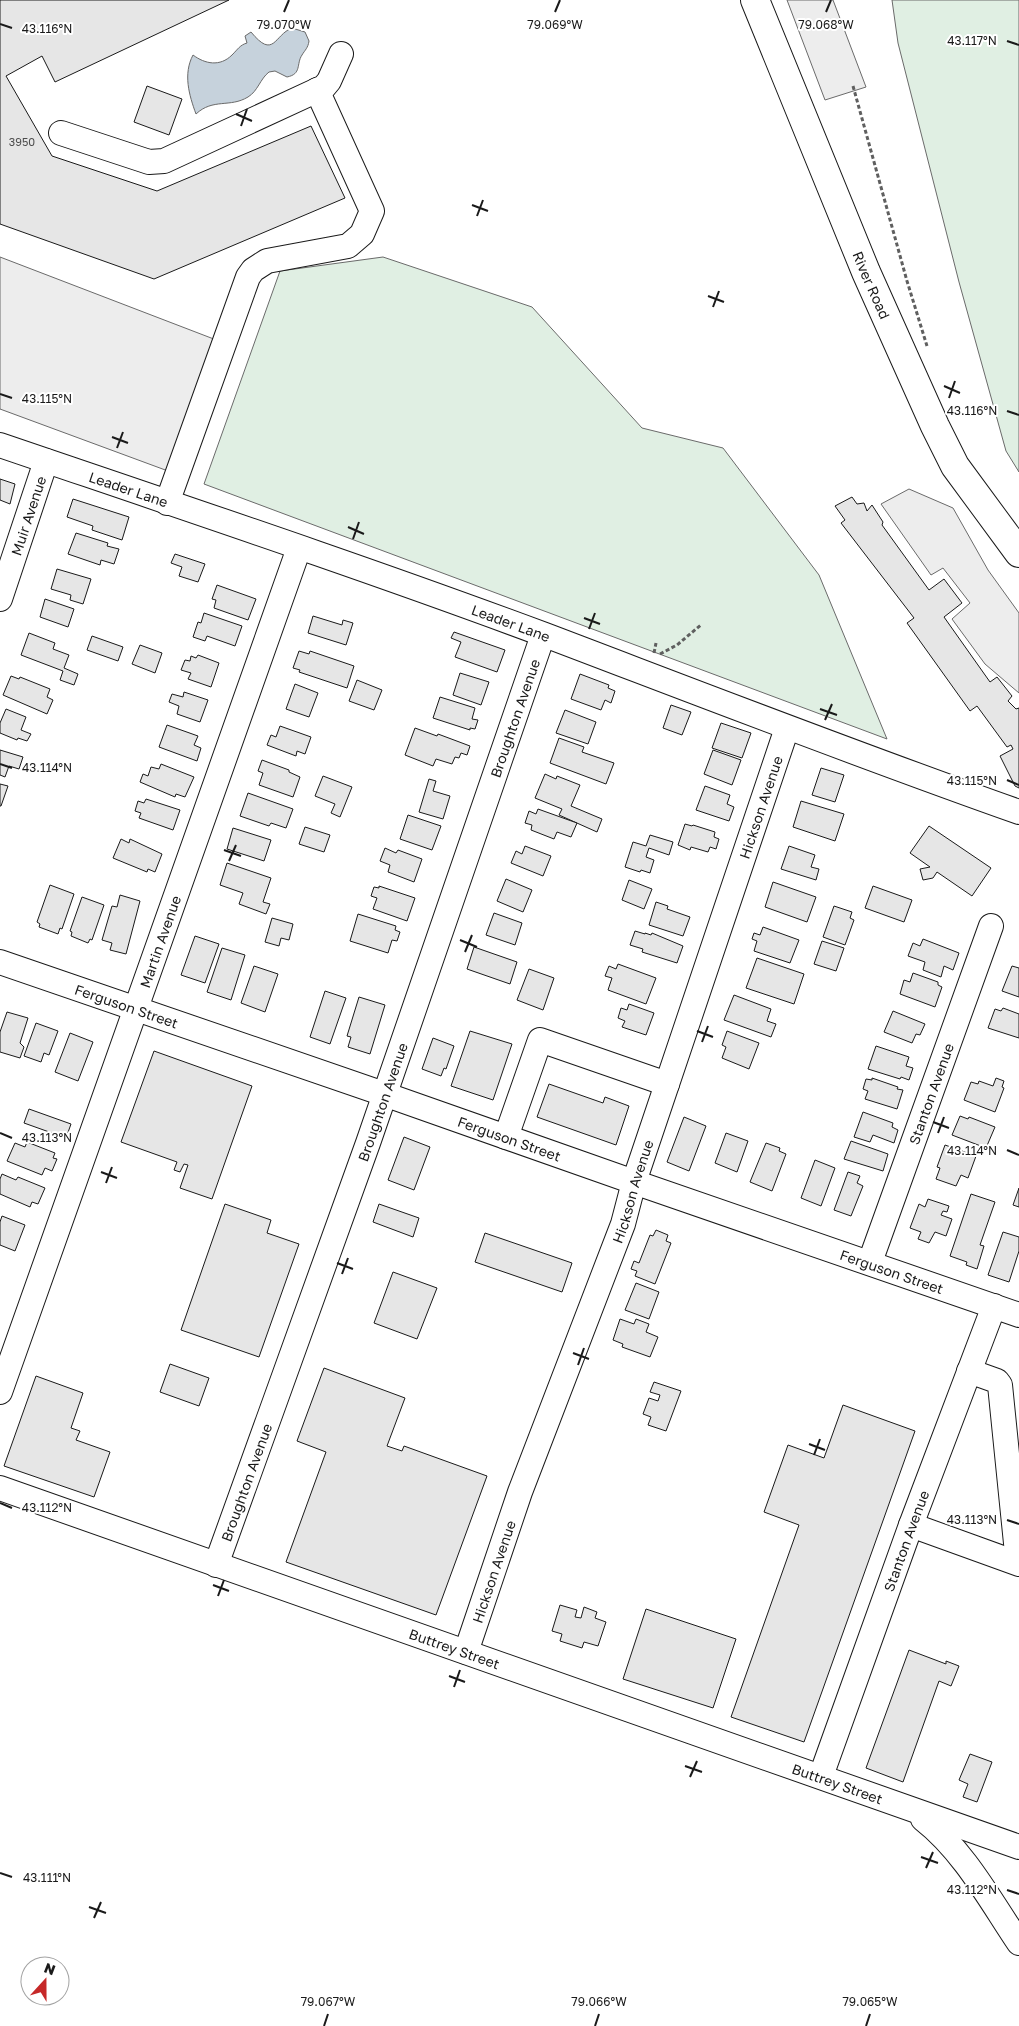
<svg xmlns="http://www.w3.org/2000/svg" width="1019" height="2026" viewBox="0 0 1019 2026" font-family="'Golos Text',sans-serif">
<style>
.green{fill:#e0efe3;stroke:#6a6a6a}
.parking{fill:#ededed;stroke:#6a6a6a}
.water{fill:#c6d2dc;stroke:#6a6a6a}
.building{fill:#e6e6e6;stroke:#1a1a1a}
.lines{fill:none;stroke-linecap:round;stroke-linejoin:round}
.minor-casing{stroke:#1a1a1a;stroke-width:26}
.major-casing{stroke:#1a1a1a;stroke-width:30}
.path{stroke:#5f5f5f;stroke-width:3;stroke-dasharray:4 2.5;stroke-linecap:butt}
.minor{stroke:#fff;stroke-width:24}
.major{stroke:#fff;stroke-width:28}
.ticks{fill:none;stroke:#1a1a1a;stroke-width:2}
.labels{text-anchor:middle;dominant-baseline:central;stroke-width:4;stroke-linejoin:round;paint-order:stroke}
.number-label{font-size:11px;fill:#4d4d4d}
.street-label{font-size:14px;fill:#1a1a1a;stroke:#fff}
.ticks-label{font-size:12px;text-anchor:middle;fill:#1a1a1a;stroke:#fff;stroke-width:4;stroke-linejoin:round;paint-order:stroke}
</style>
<rect width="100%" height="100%" fill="#fff"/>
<g class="green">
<path d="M 892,0 L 1019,0 L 1019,472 L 1006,451 L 959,282 L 898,43 Z"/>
<path d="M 383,257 L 532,307 L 642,428 L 723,448 L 819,575 L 887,739 L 204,484 L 280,271 Z"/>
</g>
<g class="parking">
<path d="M 787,0 L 833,0 L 866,87 L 825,100 Z"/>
<path d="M 0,257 L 232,346 L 187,478 L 0,409 Z"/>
<path d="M 909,489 L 953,508 L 988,570 L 1019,613 L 1019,693 L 985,664 L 952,619 L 970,603 L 943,568 L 931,575 L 881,504 Z"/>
</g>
<path class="water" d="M 292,28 L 305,32 L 309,41 C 308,48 305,50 302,55 C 296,64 302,74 287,77 L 275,71 L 269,72 C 260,79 258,91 248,97 C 230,108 213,98 196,114 C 189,95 183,74 193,55 C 205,64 220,67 232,55 C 238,49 240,45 247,43 L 245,36 L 251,32 C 274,60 274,35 292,28 Z"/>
<g class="building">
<path d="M 0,0 L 229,0 L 55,82 L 42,56 L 6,76 L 52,156 L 157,191 L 311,126 L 345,198 L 154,279 L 0,224 Z"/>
<path d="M 147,86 L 182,99 L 169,135 L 134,122 Z"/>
<path d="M 0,479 L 15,484 L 10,504 L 0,500 Z"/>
<path d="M 852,497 L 857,504 L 864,503 L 867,511 L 872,505 L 883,522 L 882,525 L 929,590 L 944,579 L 962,603 L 944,617 L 990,682 L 997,677 L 1012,696 L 1008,701 L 1016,709 L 1019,708 L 1019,788 L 1015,786 L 1000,756 L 1013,749 L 1011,745 L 1007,747 L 977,706 L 970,711 L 907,623 L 914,618 L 841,523 L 845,520 L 835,506 Z"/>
<path d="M 73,499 L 129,517 L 122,540 L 92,530 L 93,526 L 67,517 Z"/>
<path d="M 76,533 L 108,543 L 107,546 L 119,549 L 114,564 L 101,560 L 100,565 L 68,554 Z"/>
<path d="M 175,554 L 205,564 L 198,582 L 179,576 L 182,567 L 171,563 Z"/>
<path d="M 57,569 L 91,579 L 83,604 L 70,600 L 71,595 L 51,589 Z"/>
<path d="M 217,585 L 256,599 L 248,620 L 214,608 L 216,600 L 212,599 Z"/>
<path d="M 45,599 L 74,609 L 68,627 L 40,617 Z"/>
<path d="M 204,613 L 242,626 L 235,646 L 207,636 L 205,641 L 193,637 L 198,622 L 201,623 Z"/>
<path d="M 313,616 L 342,625 L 343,620 L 353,623 L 346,645 L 308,633 Z"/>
<path d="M 454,632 L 505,650 L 497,672 L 455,657 L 461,642 L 451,638 Z"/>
<path d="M 29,633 L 55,643 L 53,649 L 69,655 L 64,668 L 78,674 L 74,685 L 60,680 L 63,671 L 21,655 Z"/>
<path d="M 92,636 L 123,647 L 118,661 L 87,650 Z"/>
<path d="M 140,645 L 162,653 L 155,673 L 132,664 Z"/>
<path d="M 299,651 L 309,654 L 310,651 L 354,666 L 347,688 L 299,672 L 300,670 L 293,668 Z"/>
<path d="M 198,655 L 219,663 L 211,687 L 188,679 L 191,673 L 181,670 L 185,660 L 190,661 L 191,656 L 196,658 Z"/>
<path d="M 460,673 L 489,682 L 481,705 L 453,695 Z"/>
<path d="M 580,674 L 609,685 L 608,688 L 615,691 L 611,703 L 605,700 L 601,710 L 571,699 Z"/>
<path d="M 11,676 L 19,679 L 20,677 L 50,689 L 47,697 L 53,700 L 47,714 L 3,695 Z"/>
<path d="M 357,680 L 382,690 L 374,710 L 349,701 Z"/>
<path d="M 295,684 L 318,693 L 309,717 L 286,709 Z"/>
<path d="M 184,692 L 208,700 L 200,722 L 177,714 L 179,706 L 169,702 L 172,694 L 183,697 Z"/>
<path d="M 440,697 L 475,708 L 472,719 L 478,720 L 475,729 L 470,728 L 470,730 L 433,718 Z"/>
<path d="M 671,705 L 691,712 L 682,735 L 663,728 Z"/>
<path d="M 6,709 L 26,717 L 21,730 L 31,734 L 27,741 L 18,738 L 17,740 L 0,733 L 0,723 Z"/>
<path d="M 565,710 L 596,722 L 588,744 L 556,733 Z"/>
<path d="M 721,723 L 751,733 L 742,758 L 712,748 Z"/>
<path d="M 167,725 L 198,736 L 194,745 L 201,748 L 197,761 L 159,747 Z"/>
<path d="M 280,726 L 311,737 L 305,754 L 297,751 L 296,756 L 267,745 L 271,735 L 276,737 Z"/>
<path d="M 415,728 L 437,736 L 438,734 L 470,746 L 467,755 L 461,753 L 459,758 L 455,757 L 452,764 L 436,759 L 433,766 L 405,755 Z"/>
<path d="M 559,738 L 584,747 L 582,752 L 614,763 L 606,784 L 550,763 Z"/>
<path d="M 0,750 L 23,757 L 19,769 L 9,766 L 5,777 L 0,775 Z"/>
<path d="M 713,750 L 741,760 L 732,785 L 704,774 Z"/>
<path d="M 262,760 L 289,770 L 289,772 L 300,777 L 293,797 L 259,785 L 263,773 L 258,771 Z"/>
<path d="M 161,764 L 194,777 L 185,797 L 176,794 L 175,797 L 140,782 L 143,774 L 148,776 L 151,767 L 159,769 Z"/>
<path d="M 821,768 L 844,775 L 835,802 L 812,795 Z"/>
<path d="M 545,774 L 556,779 L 557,776 L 580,785 L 571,806 L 602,819 L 597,832 L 559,815 L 562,809 L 535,798 Z"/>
<path d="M 323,776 L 352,787 L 340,817 L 331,813 L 335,804 L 315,796 Z"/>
<path d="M 429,779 L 436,781 L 433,791 L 450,796 L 443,819 L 419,812 Z"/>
<path d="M 0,784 L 8,786 L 1,806 L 0,806 Z"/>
<path d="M 705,786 L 730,795 L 727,804 L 734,807 L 729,821 L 696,810 Z"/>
<path d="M 248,793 L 293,809 L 286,828 L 271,823 L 269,826 L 240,816 Z"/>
<path d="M 146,799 L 180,810 L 173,830 L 139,818 L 141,813 L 135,811 L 138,801 L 144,803 Z"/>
<path d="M 801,801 L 844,814 L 835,841 L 793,827 Z"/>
<path d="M 538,809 L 577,823 L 571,837 L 557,832 L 554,839 L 531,830 L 532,825 L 525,823 L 529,811 L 536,814 Z"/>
<path d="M 408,815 L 441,826 L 432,850 L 400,839 Z"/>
<path d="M 685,824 L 692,826 L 693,825 L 715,832 L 714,837 L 719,839 L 716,849 L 710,847 L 708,852 L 691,847 L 690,850 L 678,845 Z"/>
<path d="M 929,826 L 991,868 L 972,896 L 937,872 L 933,878 L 923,880 L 920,869 L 930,867 L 910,853 Z"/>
<path d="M 305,827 L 330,835 L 324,852 L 299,844 Z"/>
<path d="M 233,828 L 271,840 L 264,861 L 227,849 Z"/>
<path d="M 650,835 L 673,842 L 669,855 L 649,848 L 646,857 L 654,860 L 650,873 L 641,870 L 640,872 L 625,867 L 633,842 L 646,846 Z"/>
<path d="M 121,839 L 129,843 L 130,839 L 162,854 L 155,872 L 148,869 L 147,872 L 113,858 Z"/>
<path d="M 525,846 L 551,856 L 543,876 L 511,863 L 516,851 L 522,854 Z"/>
<path d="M 789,846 L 815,855 L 811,867 L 819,869 L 816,880 L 781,869 Z"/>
<path d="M 385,848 L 396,853 L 398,850 L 422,859 L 414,882 L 388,872 L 390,865 L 380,861 Z"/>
<path d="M 227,863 L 271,878 L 263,902 L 270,904 L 266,914 L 239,904 L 243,893 L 220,885 Z"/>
<path d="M 506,879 L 532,890 L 523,912 L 497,901 Z"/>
<path d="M 629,880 L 652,889 L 644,909 L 622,900 Z"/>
<path d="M 773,882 L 816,897 L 807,922 L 765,907 Z"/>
<path d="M 50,885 L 74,894 L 62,929 L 60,928 L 58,934 L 39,927 L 40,924 L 37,922 Z"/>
<path d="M 379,886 L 415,898 L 407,921 L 373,909 L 377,898 L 371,896 L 374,887 L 379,888 Z"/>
<path d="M 873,886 L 912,900 L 904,922 L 865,908 Z"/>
<path d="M 120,895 L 140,901 L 126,954 L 110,950 L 112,943 L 102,940 L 112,906 L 117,907 Z"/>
<path d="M 82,897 L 104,905 L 92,940 L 90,939 L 88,943 L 71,936 L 72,932 L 70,931 Z"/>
<path d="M 656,902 L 668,906 L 667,909 L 690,917 L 683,936 L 649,925 Z"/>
<path d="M 834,906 L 852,912 L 850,918 L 854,920 L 845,945 L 823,937 Z"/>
<path d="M 494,913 L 522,923 L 515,945 L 486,935 Z"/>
<path d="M 358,914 L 396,926 L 395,930 L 400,932 L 397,941 L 392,940 L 388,953 L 350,941 Z"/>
<path d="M 272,918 L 293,924 L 289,940 L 281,938 L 279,946 L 265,942 Z"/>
<path d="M 763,927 L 799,940 L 790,963 L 754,951 L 757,941 L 752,939 L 754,933 L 760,935 Z"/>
<path d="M 635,931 L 645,934 L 645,933 L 651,935 L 652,933 L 683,946 L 677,963 L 642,952 L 643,949 L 630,945 Z"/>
<path d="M 195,936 L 219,944 L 205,983 L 181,975 Z"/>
<path d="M 923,939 L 959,953 L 953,970 L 944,966 L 941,977 L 923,970 L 925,962 L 908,956 L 913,943 L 920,946 Z"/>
<path d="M 822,941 L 844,948 L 836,971 L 814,964 Z"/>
<path d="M 474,947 L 517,962 L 510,984 L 467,969 Z"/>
<path d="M 222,948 L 245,955 L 231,1000 L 207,992 Z"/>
<path d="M 757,958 L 804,974 L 794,1004 L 746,988 Z"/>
<path d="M 618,964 L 656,978 L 646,1004 L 608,990 L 612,978 L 605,976 L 609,966 L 616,969 Z"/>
<path d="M 254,966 L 278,974 L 265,1012 L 241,1003 Z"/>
<path d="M 1012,966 L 1019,968 L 1019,997 L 1002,991 Z"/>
<path d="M 529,969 L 554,978 L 543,1010 L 517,1000 Z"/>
<path d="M 913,973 L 938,982 L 938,985 L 942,987 L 935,1007 L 900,994 L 904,980 L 910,982 Z"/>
<path d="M 325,991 L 346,998 L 330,1044 L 310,1037 Z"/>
<path d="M 734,995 L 771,1009 L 767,1021 L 776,1024 L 771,1037 L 724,1020 Z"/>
<path d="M 359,997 L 385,1005 L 370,1054 L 348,1047 L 351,1037 L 347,1036 Z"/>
<path d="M 629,1004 L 654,1013 L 646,1035 L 622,1027 L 625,1021 L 618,1018 L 621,1008 L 627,1010 Z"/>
<path d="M 1003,1008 L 1019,1014 L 1019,1038 L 988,1028 L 995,1009 L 1001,1011 Z"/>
<path d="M 893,1011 L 925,1024 L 920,1035 L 916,1034 L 912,1043 L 884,1032 Z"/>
<path d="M 7,1012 L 28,1018 L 20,1043 L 24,1047 L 20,1058 L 0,1052 L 0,1032 Z"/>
<path d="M 36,1023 L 58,1031 L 49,1055 L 44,1053 L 41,1062 L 24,1056 Z"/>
<path d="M 470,1031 L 512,1044 L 493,1100 L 451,1086 Z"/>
<path d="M 727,1031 L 759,1043 L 749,1069 L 722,1058 L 726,1047 L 722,1045 Z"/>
<path d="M 70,1033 L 93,1042 L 78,1081 L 55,1072 Z"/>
<path d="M 433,1038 L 454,1046 L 446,1069 L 444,1068 L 441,1076 L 422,1069 Z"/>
<path d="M 876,1046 L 909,1057 L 906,1066 L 913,1068 L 909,1080 L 901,1077 L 900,1079 L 868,1069 Z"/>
<path d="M 154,1051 L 252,1086 L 212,1199 L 180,1188 L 188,1165 L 184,1164 L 180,1172 L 174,1170 L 177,1162 L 121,1142 Z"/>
<path d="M 872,1078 L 898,1087 L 897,1089 L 903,1090 L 897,1109 L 865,1099 L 868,1091 L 863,1089 L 866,1079 L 872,1080 Z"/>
<path d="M 996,1078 L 1004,1081 L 1002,1087 L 1004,1088 L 995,1112 L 964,1100 L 971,1082 L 978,1084 L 979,1081 L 993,1086 Z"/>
<path d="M 549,1084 L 603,1103 L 605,1097 L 629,1106 L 616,1145 L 537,1117 Z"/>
<path d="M 29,1109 L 71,1124 L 66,1138 L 24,1123 Z"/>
<path d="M 863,1112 L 893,1123 L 892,1127 L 898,1130 L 894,1143 L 873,1135 L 870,1142 L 854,1137 Z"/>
<path d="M 960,1116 L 968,1119 L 969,1117 L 995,1127 L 986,1148 L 952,1135 Z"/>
<path d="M 684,1117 L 706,1126 L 689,1171 L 667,1162 Z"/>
<path d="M 726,1133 L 748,1141 L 737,1172 L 715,1163 Z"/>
<path d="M 404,1137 L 430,1147 L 414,1190 L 388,1180 Z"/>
<path d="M 851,1141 L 888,1154 L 883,1171 L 844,1159 Z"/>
<path d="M 27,1142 L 55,1153 L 53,1158 L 57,1159 L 52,1171 L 45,1168 L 42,1175 L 7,1161 L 15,1143 L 25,1147 Z"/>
<path d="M 766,1143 L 780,1148 L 779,1151 L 786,1154 L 772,1191 L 750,1182 Z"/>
<path d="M 945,1145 L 976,1156 L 968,1178 L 961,1175 L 956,1186 L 936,1179 L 940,1168 L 937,1167 Z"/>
<path d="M 815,1160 L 835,1168 L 821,1206 L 801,1198 Z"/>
<path d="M 848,1172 L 860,1176 L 857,1183 L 863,1186 L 851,1216 L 834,1210 Z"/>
<path d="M 2,1174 L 16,1180 L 18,1177 L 45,1188 L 38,1204 L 32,1202 L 30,1207 L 0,1194 L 0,1179 Z"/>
<path d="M 1019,1188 L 1019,1207 L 1013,1205 Z"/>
<path d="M 971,1194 L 995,1202 L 980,1245 L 984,1246 L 977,1269 L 966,1265 L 967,1262 L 950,1256 Z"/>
<path d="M 928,1199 L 949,1206 L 947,1212 L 943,1211 L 941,1215 L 952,1219 L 946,1236 L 935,1232 L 929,1243 L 918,1239 L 921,1232 L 910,1228 L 919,1204 L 925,1207 Z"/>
<path d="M 225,1204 L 271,1220 L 267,1233 L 299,1244 L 259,1357 L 181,1330 Z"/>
<path d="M 379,1204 L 419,1218 L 413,1237 L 373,1222 Z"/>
<path d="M 2,1216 L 25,1225 L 15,1251 L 0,1245 L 0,1222 Z"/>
<path d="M 656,1230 L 668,1235 L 666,1241 L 671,1243 L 655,1284 L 635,1276 L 637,1271 L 631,1269 L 634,1261 L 639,1263 L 650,1235 L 653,1236 Z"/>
<path d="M 1003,1232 L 1019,1237 L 1019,1251 L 1009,1282 L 988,1275 Z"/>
<path d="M 485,1233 L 572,1263 L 562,1292 L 475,1262 Z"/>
<path d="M 393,1272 L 437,1288 L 417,1339 L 374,1323 Z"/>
<path d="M 636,1283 L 659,1292 L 649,1319 L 625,1310 Z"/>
<path d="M 620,1319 L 634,1324 L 636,1319 L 649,1324 L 646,1332 L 658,1337 L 650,1357 L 622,1347 L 623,1344 L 613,1340 Z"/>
<path d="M 170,1364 L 209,1378 L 199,1406 L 160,1392 Z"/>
<path d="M 324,1368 L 405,1398 L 387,1446 L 402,1451 L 404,1446 L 487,1476 L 436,1615 L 286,1562 L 326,1452 L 297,1441 Z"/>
<path d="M 36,1376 L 83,1393 L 71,1428 L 80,1431 L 76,1440 L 110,1452 L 94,1497 L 4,1466 Z"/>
<path d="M 654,1382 L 681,1391 L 666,1431 L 648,1425 L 651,1417 L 643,1414 L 649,1398 L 658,1401 L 660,1395 L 650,1392 Z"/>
<path d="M 843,1405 L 915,1431 L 804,1742 L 731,1717 L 799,1525 L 764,1512 L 788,1445 L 824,1458 Z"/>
<path d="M 560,1605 L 577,1610 L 575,1617 L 581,1618 L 584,1607 L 597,1612 L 595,1618 L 606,1622 L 598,1646 L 584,1642 L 582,1648 L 560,1641 L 562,1634 L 552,1631 Z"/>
<path d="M 646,1609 L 736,1639 L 713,1708 L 623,1679 Z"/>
<path d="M 909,1650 L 946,1664 L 946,1661 L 959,1666 L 951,1686 L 939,1681 L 903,1782 L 866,1768 Z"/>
<path d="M 970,1754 L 992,1762 L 977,1802 L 963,1797 L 968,1784 L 959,1780 Z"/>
</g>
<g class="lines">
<g class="minor-casing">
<g id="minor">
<path d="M 61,133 L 149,162 L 164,161 L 324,87 L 329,81 L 341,54"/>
<path id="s1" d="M 0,445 C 182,507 365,568 545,635 C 703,695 860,756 1019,812"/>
<path d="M 167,503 L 248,277 L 253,270 L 267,261 L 348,246 L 362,234 L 372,211 L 317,90"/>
<path id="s2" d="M 0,599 L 46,461"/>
<path id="s3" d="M 0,962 L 384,1094 L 634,1182 L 1019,1315"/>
<path d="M 506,1137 L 540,1040 L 667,1084"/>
<path id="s4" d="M 870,1262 L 991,926"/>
<path d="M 969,1371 L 997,1381 L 1000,1385 L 1018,1563"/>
<path id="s5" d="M 0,1392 L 299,548"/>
<path id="s6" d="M 0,1488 L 1019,1847"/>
<path d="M 911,1525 L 1019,1564"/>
<path id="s7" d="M 216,1565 L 368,1143 L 543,635"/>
<path id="s8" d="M 466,1652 L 520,1492 L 623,1224 L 634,1182 L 787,728"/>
<path id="s9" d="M 821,1776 L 911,1525 L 994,1306"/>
<path d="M 923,1819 C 964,1851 990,1900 1019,1943"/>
</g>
</g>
<g class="major-casing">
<g id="major">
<path id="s10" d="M 755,0 L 866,272 L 935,426 L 955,466 L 1019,553"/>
</g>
</g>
<g class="path">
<path d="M 853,86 L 907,281 L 927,346"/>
<path d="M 654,653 L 656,643"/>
<path d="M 660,654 L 677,645 L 702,624"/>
</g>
<use href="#minor" class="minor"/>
<use href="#major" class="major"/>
</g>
<path class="ticks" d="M 284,12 L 289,0M 555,12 L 560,0M 826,12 L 831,0M 0,24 L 12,28M 1007,41 L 1019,45M 236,114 L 252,121M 241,126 L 247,109M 472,205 L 488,211M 477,216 L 483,200M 708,296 L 724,302M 713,307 L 719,291M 944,386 L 960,393M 0,394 L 12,398M 949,398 L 955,381M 1007,411 L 1019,415M 112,437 L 128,443M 117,448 L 123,432M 348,527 L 364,534M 353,539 L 359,522M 584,618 L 600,624M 589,629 L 595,613M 820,709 L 837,715M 825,720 L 832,704M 0,764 L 12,768M 1007,780 L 1019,785M 224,850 L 241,856M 229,861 L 236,845M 460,940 L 477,947M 465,952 L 472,935M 697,1031 L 713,1037M 702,1042 L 708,1026M 933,1122 L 949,1128M 0,1133 L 12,1138M 938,1133 L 944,1117M 1007,1150 L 1019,1155M 101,1172 L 117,1178M 106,1183 L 112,1167M 337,1263 L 353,1269M 342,1274 L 348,1258M 573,1353 L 589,1359M 578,1365 L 584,1348M 809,1444 L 825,1450M 814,1455 L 820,1439M 0,1503 L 12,1508M 1007,1520 L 1019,1524M 213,1585 L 229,1591M 218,1596 L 224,1580M 449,1676 L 465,1682M 454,1687 L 460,1670M 685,1766 L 702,1772M 690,1777 L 697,1761M 921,1857 L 938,1863M 926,1868 L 933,1852M 0,1873 L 12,1877M 1007,1890 L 1019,1894M 89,1907 L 106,1913M 94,1918 L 101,1902M 324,2026 L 328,2014M 595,2026 L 599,2014M 866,2026 L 870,2014"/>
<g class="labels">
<g class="number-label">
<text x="22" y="141">3950</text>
</g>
<g class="street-label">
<text stroke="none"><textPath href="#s10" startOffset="308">River Road</textPath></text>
<text stroke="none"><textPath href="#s1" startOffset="136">Leader Lane</textPath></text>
<text stroke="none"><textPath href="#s2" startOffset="88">Muir Avenue</textPath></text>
<text stroke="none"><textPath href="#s1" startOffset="541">Leader Lane</textPath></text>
<text stroke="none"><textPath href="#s7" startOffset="898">Broughton Avenue</textPath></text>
<text stroke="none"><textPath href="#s8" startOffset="895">Hickson Avenue</textPath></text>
<text stroke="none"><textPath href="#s5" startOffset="478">Martin Avenue</textPath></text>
<text stroke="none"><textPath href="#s3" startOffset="134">Ferguson Street</textPath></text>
<text stroke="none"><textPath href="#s4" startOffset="179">Stanton Avenue</textPath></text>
<text stroke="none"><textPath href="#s7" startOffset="492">Broughton Avenue</textPath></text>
<text stroke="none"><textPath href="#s3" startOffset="539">Ferguson Street</textPath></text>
<text stroke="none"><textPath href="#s8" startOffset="490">Hickson Avenue</textPath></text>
<text stroke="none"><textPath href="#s3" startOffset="944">Ferguson Street</textPath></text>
<text stroke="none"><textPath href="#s7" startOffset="88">Broughton Avenue</textPath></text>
<text stroke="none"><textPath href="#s9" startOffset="250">Stanton Avenue</textPath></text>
<text stroke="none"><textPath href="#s8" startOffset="85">Hickson Avenue</textPath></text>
<text stroke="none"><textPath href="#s6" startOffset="482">Buttrey Street</textPath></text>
<text stroke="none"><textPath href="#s6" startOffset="888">Buttrey Street</textPath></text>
</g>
</g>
<g class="ticks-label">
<text x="284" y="29">79.070°W</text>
<text x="555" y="29">79.069°W</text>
<text x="826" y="29">79.068°W</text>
<text x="47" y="33">43.116°N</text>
<text x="972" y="45">43.117°N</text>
<text x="47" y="403">43.115°N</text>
<text x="972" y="415">43.116°N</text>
<text x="47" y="772">43.114°N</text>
<text x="972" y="785">43.115°N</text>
<text x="47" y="1142">43.113°N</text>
<text x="972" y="1155">43.114°N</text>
<text x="47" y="1512">43.112°N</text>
<text x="972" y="1524">43.113°N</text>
<text x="47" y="1882">43.111°N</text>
<text x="972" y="1894">43.112°N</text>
<text x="328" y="2006">79.067°W</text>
<text x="599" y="2006">79.066°W</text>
<text x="870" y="2006">79.065°W</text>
</g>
<g transform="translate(45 1981) rotate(21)"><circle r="24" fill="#ffffff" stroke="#a3a3a3"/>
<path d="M0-4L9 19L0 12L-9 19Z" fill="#c62828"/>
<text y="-8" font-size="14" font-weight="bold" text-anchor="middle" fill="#1a1a1a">N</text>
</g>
</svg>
